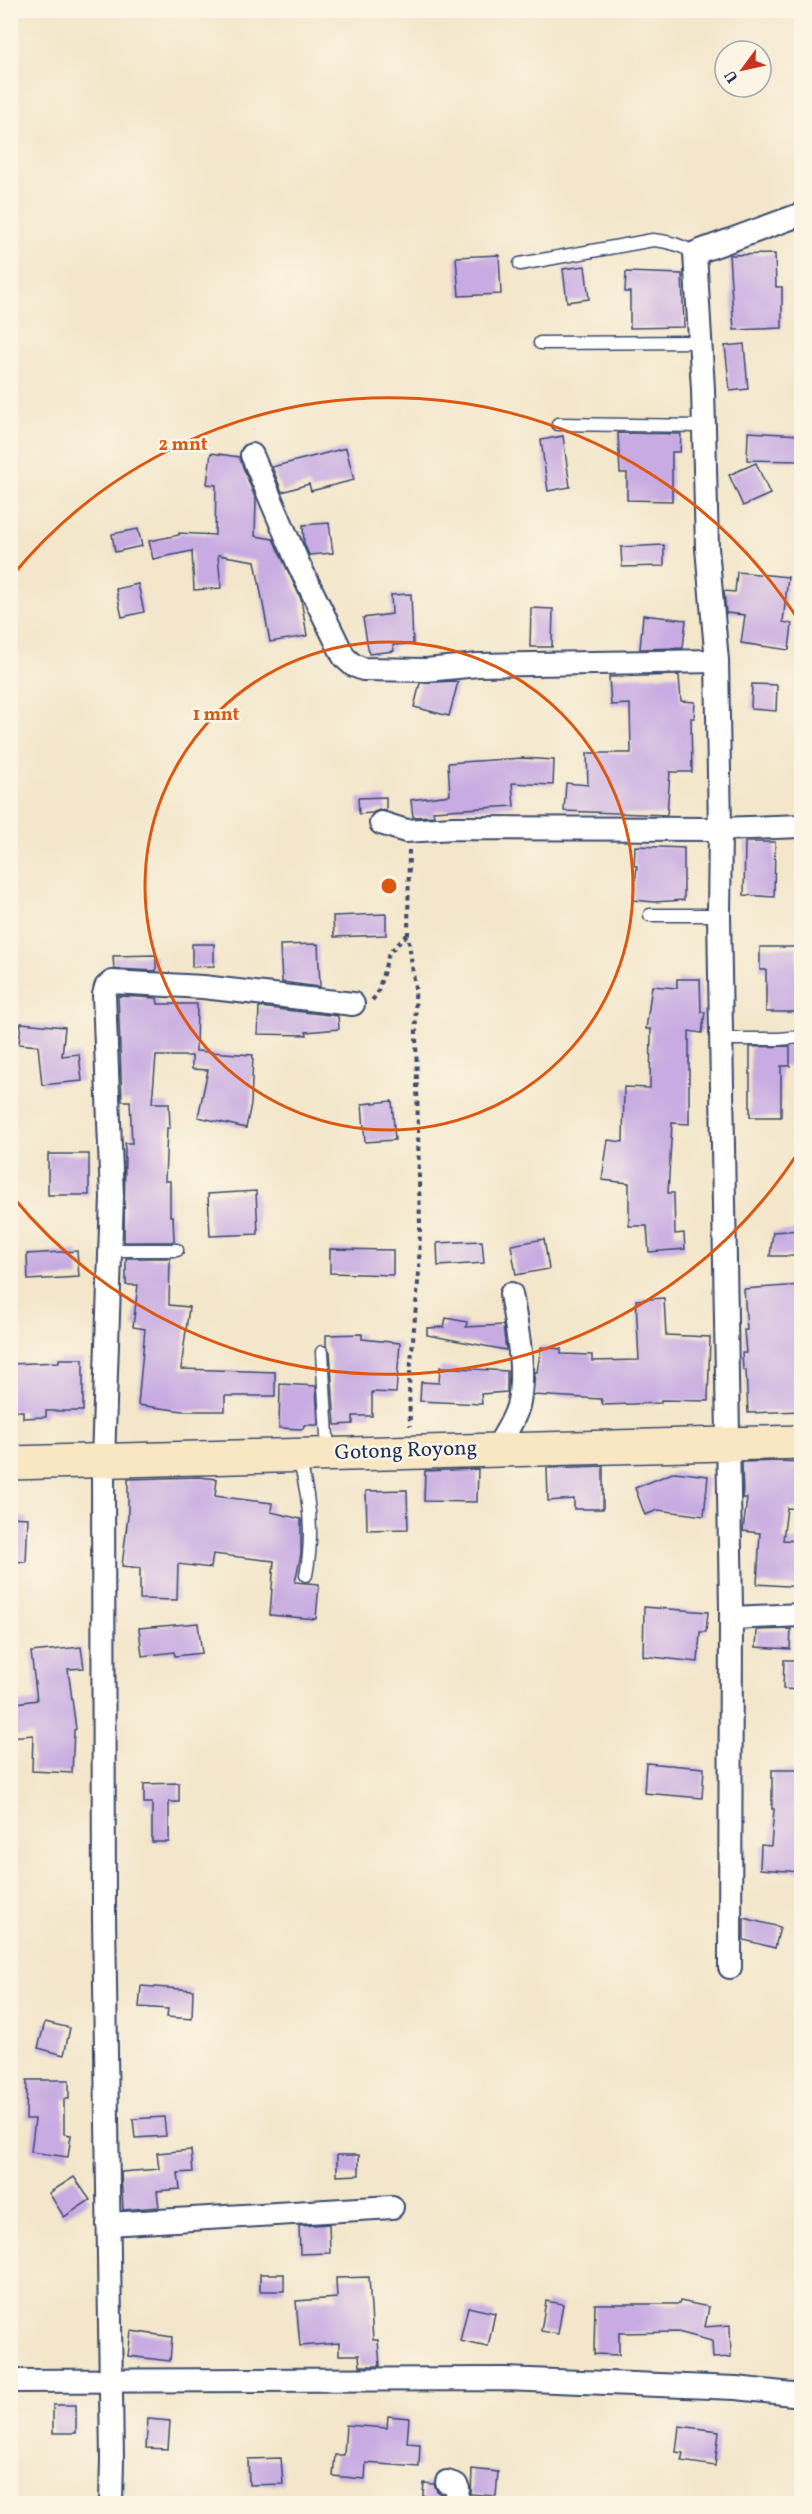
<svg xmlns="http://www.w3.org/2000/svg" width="812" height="2514" viewBox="0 0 812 2514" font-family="Vollkorn,serif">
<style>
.building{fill:#c7abe2}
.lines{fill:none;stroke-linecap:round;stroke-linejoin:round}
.lane-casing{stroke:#3b4a6e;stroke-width:15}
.street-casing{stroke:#3b4a6e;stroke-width:26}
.secondary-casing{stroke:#3b4a6e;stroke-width:36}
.path{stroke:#3b4a6e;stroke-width:4;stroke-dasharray:4.5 4.5;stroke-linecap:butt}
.lane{stroke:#fff;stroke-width:12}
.street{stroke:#fff;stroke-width:22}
.secondary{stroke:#f9e7c3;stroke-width:33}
.ring{fill:none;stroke:#de5710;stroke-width:3}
.labels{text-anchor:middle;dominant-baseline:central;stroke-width:5;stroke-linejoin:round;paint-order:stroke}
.street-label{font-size:21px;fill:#1b2f5e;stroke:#fcf5e5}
.centre{fill:#de5710;stroke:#fcf5e5;stroke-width:3}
.ring-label{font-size:18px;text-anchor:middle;font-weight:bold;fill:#de5710;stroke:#fcf5e5;stroke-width:5;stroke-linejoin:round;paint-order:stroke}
</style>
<rect width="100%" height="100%" fill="#fcf5e5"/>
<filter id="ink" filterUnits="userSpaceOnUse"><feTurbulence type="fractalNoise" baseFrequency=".0167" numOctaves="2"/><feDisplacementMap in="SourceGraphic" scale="12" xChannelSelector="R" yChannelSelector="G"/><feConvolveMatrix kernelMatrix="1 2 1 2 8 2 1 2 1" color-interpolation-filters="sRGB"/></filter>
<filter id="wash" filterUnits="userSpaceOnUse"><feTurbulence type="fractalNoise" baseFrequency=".008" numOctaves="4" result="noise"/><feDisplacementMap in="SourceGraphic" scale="24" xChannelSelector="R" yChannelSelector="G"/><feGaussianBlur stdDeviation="1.35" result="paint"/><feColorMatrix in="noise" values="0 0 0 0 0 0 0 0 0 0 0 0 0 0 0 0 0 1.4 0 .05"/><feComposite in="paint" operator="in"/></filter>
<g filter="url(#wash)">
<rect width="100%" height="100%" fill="#f3e6ca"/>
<g id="blocks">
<g class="building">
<path d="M 775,254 L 776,287 L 782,287 L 782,328 L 734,330 L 729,255 Z"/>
<path d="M 499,255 L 501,294 L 459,296 L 456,257 Z"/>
<path d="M 585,266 L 589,299 L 567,302 L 563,269 Z"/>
<path d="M 626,272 L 682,274 L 684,327 L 630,328 L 630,292 L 625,292 Z"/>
<path d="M 744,344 L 748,389 L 730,391 L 725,346 Z"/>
<path d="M 748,432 L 801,435 L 801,461 L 747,460 Z"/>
<path d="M 618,433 L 681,434 L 680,452 L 672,452 L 672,501 L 627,500 L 627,473 L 620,473 Z"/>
<path d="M 563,436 L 570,487 L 548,491 L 541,440 Z"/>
<path d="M 346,448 L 354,480 L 311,491 L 309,484 L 282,492 L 272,467 Z"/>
<path d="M 211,453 L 239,457 L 256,500 L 255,536 L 273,539 L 301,599 L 307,636 L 270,642 L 255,561 L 218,555 L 221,588 L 194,590 L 192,551 L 153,559 L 149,541 L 179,535 L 179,533 L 215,535 L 216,485 L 207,484 Z"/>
<path d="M 756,463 L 770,494 L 743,506 L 729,475 Z"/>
<path d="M 329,523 L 333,553 L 309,555 L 304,543 L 303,525 Z"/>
<path d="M 138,529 L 142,546 L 115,552 L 112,534 Z"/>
<path d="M 664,545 L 664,566 L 622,567 L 621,547 Z"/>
<path d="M 737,572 L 788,577 L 783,622 L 792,624 L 789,650 L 741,643 L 745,615 L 726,613 L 724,591 L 735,592 Z"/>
<path d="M 138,584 L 144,612 L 122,617 L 116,589 Z"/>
<path d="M 411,594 L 413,644 L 393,645 L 394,651 L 369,654 L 363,618 L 392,614 L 391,595 Z"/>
<path d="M 531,608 L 553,609 L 552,647 L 530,647 Z"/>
<path d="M 643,615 L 686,620 L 683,648 L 640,649 Z"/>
<path d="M 679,675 L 681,701 L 695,702 L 694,718 L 691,718 L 692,772 L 670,772 L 667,815 L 564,811 L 566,783 L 588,785 L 587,753 L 631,753 L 630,704 L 611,705 L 609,677 Z"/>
<path d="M 454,681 L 458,682 L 449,716 L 414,707 L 420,683 Z"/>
<path d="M 752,684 L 777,685 L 776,711 L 751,709 Z"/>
<path d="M 522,758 L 554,760 L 553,785 L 512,783 L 514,806 L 433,811 L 434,816 L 413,817 L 411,800 L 450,795 L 448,763 Z"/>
<path d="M 386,797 L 386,811 L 379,810 L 372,813 L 359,814 L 358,798 Z"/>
<path d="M 745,842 L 775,842 L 774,897 L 744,895 Z"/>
<path d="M 635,846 L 684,848 L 684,900 L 654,902 L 633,900 L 637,866 L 634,866 Z"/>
<path d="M 386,914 L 386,935 L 334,937 L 333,916 Z"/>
<path d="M 192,944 L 214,944 L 214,966 L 192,967 Z"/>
<path d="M 318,944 L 320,987 L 282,982 L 280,945 Z"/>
<path d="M 760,947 L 797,947 L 797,984 L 801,984 L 801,1012 L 766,1012 L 766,970 L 760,970 Z"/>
<path d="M 156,955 L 156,971 L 114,969 L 113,956 Z"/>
<path d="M 677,979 L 700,979 L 701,1012 L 705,1012 L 702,1033 L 689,1031 L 689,1124 L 672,1123 L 668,1193 L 674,1193 L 675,1234 L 684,1233 L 685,1249 L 649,1252 L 647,1226 L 629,1226 L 629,1183 L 602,1180 L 608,1140 L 623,1142 L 624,1087 L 650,1088 L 651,1029 L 646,1029 L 652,986 L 677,988 Z"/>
<path d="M 118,996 L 157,998 L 158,1004 L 197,1004 L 196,1051 L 253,1055 L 251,1104 L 246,1128 L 198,1117 L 208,1070 L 192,1069 L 192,1056 L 156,1056 L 152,1103 L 169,1103 L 170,1128 L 167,1128 L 165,1181 L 170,1181 L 170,1216 L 173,1216 L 174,1241 L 171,1242 L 124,1242 L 125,1143 L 132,1143 L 130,1101 L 122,1101 Z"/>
<path d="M 259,1007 L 338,1016 L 339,1029 L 306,1032 L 307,1035 L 258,1034 Z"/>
<path d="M 21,1023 L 65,1027 L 62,1056 L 79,1054 L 82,1081 L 42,1085 L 38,1046 L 19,1044 Z"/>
<path d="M 790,1046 L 790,1066 L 781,1066 L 781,1117 L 750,1117 L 750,1047 Z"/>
<path d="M 392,1101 L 395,1140 L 365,1142 L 362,1104 Z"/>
<rect x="48" y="1154" width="41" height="41"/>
<path d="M 256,1191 L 258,1234 L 210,1236 L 208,1194 Z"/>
<path d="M 801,1230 L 801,1256 L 770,1256 L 773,1232 Z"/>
<path d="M 544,1239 L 549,1269 L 516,1275 L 511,1245 Z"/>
<path d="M 482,1241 L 484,1263 L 438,1266 L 437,1243 Z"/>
<path d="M 330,1249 L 393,1250 L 393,1275 L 330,1273 Z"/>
<path d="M 77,1251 L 79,1277 L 28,1280 L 27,1254 Z"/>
<path d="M 126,1258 L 170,1258 L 169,1305 L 189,1307 L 181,1369 L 275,1372 L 275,1396 L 225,1396 L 225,1411 L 183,1411 L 138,1405 L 145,1329 L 133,1327 L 138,1285 L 126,1285 Z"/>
<path d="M 801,1285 L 801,1411 L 748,1413 L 746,1370 L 743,1370 L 742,1353 L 746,1353 L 744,1330 L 747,1330 L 744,1289 Z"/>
<path d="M 664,1298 L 666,1335 L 710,1337 L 708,1401 L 661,1400 L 661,1403 L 603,1405 L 601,1399 L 533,1395 L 535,1372 L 537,1372 L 541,1347 L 561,1349 L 561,1354 L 592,1355 L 592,1361 L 639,1360 L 636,1300 Z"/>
<path d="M 446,1318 L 467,1322 L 466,1327 L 503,1325 L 506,1350 L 427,1335 L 427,1328 L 444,1327 Z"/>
<path d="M 362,1334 L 362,1339 L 400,1343 L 396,1393 L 372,1392 L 372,1416 L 353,1416 L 353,1424 L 335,1425 L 330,1352 L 326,1345 L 326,1335 Z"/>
<path d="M 59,1359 L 83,1359 L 83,1411 L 46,1411 L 46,1417 L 23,1418 L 23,1411 L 10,1411 L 10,1364 L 59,1362 Z"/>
<path d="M 440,1367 L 507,1371 L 507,1392 L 481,1394 L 482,1404 L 420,1401 L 421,1382 L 439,1383 Z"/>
<path d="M 280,1384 L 316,1386 L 318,1425 L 304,1425 L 303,1429 L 279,1428 Z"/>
<path d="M 779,1461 L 801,1462 L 801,1509 L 787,1508 L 783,1540 L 801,1541 L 801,1587 L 757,1584 L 760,1533 L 743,1531 L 747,1498 L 743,1498 L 742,1462 Z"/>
<path d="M 603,1466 L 603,1509 L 574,1509 L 574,1499 L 548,1501 L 547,1468 Z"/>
<path d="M 478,1469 L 477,1502 L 424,1501 L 425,1471 Z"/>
<path d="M 675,1472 L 708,1476 L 704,1516 L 658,1510 L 645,1515 L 635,1488 Z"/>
<path d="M 199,1477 L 217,1479 L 215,1496 L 272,1503 L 271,1512 L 301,1519 L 301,1554 L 295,1582 L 319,1584 L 316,1619 L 270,1615 L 274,1561 L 213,1554 L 211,1568 L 178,1564 L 177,1600 L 140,1599 L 140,1568 L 122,1566 L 128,1516 L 128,1479 Z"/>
<path d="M 407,1490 L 408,1529 L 367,1530 L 366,1491 Z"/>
<path d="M 10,1517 L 28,1518 L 26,1562 L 10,1561 Z"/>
<path d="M 644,1607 L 708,1612 L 706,1632 L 700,1632 L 698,1662 L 643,1656 Z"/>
<path d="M 198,1623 L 202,1653 L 175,1656 L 174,1652 L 142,1656 L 139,1628 Z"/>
<path d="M 791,1629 L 790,1649 L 756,1647 L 757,1630 Z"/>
<path d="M 81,1647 L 84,1668 L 68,1669 L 76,1729 L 74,1730 L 72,1773 L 32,1771 L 33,1735 L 10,1737 L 10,1704 L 37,1700 L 31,1652 Z"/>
<path d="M 784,1660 L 801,1660 L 801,1690 L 783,1689 Z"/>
<path d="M 646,1763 L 704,1768 L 702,1798 L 644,1793 Z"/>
<path d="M 772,1770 L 801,1770 L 801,1872 L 760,1869 L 761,1845 L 771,1846 L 774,1809 L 772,1809 Z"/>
<path d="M 179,1783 L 179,1802 L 169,1802 L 169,1842 L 152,1842 L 152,1803 L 144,1803 L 144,1784 Z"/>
<path d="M 744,1918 L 780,1927 L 775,1948 L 744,1940 Z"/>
<path d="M 141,1986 L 193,1990 L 192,2019 L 167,2017 L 168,2009 L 139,2007 Z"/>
<path d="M 45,2022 L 70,2028 L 64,2055 L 38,2048 Z"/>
<path d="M 27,2080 L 69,2080 L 69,2099 L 64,2099 L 64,2134 L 71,2135 L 68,2157 L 31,2152 L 35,2119 L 26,2119 Z"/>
<path d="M 164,2117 L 166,2136 L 135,2138 L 133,2119 Z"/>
<path d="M 191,2150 L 193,2172 L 178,2173 L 180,2189 L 157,2191 L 159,2207 L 123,2210 L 121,2172 L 159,2169 L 157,2153 Z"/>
<path d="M 337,2155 L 359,2155 L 359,2175 L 337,2176 Z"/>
<path d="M 74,2177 L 90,2200 L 64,2217 L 49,2193 Z"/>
<path d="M 329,2224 L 330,2253 L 300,2254 L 299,2226 Z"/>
<rect x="260" y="2274" width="24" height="17"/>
<path d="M 369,2277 L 373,2340 L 378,2340 L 380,2366 L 360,2366 L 359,2355 L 339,2355 L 339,2343 L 300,2346 L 296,2301 L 337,2298 L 336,2278 Z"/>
<path d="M 546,2301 L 563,2304 L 558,2334 L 541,2331 Z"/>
<path d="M 680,2301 L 709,2307 L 705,2327 L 730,2325 L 731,2357 L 713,2358 L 712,2341 L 678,2332 L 619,2333 L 619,2355 L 594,2354 L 595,2304 L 679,2304 Z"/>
<path d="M 468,2307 L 495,2313 L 488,2347 L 460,2341 Z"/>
<path d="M 131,2331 L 172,2337 L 170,2361 L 128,2356 Z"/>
<rect x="53" y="2405" width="23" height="28"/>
<path d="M 388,2416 L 409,2418 L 407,2443 L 420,2444 L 419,2467 L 366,2463 L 365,2479 L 333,2476 L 335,2455 L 344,2455 L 346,2425 L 387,2428 Z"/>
<path d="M 148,2419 L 170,2421 L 168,2449 L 146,2448 Z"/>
<path d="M 679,2426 L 719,2431 L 715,2466 L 681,2461 L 683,2453 L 676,2452 Z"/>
<path d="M 281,2458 L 283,2484 L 249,2485 L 248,2459 Z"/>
<path d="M 472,2469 L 498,2472 L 496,2496 L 471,2494 Z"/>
<path d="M 424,2483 L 434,2484 L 437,2491 L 444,2495 L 443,2504 L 422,2504 Z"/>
</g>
</g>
</g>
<g filter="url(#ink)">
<use href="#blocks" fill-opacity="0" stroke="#3b4a6e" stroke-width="1.5"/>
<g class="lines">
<g class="lane-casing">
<g id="lane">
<path d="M 520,264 L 653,240 C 669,241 681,245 695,253"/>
<path d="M 540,343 L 700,342"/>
<path d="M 558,424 L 704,426"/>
<path d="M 650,915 L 719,915"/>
<path d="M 723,1039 L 779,1039 L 802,1037"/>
<path d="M 112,1250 L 177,1250"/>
<path d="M 322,1352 L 328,1453"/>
<path d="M 298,1456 C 310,1496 314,1534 306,1575"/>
</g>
</g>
<g class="street-casing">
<g id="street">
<path d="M 252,455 L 298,563 L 344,657 L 353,665 L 363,669 L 426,670 L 478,665 L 717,661"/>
<path d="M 381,823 L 406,831 L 453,828 L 720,829 L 802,826"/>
<path d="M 497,1448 C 504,1435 514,1421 518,1406 C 526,1371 517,1329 511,1294"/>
<path d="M 731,1618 L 802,1615"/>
<path d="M 730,1967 L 731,1608 L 719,915 L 720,829 L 717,661 L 707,548 L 703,389 L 695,253 L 802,214"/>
<path d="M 108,2224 L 392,2207"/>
<path d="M 10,2381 L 504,2379 L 736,2388 L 802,2395"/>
<path d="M 447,2482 L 456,2485 L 458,2489 L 456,2504"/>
<path d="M 111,2504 L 112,2459 L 104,1917 L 103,1461 L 112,1197 L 104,995 L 106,987 L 112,982 L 203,987 L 353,1004"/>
</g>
</g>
<g class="secondary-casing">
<path id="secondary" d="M 10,1463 L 802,1442"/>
</g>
<g class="path">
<path d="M 409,850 L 408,935 L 415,988 L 420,1227 L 419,1271 L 409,1385 L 410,1426"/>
<path d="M 372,1000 L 377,995 L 389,953 L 407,935"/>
</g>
<use href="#lane" class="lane"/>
<use href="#street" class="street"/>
<use href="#secondary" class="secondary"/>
</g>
</g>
<g class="ring">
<circle cx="389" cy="886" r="244"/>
<path d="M801 1148A488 488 0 0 1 12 1196M12 576A488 488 0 0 1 801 624"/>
</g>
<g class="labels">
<g class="street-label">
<text transform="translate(406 1451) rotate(-2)">Gotong Royong</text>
</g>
</g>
<circle cx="389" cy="886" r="9" class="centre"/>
<g class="ring-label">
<text x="183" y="450">2 mnt</text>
<text x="216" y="720">1 mnt</text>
</g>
<rect width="812" height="2514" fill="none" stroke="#fcf5e5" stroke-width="36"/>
<g transform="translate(743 69) rotate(237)"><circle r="28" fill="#fcf5e5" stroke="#a2a6af" stroke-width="1.5"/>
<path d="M0-4.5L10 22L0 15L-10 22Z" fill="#c8321e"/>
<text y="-9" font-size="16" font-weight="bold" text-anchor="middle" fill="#1b2f5e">U</text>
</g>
</svg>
